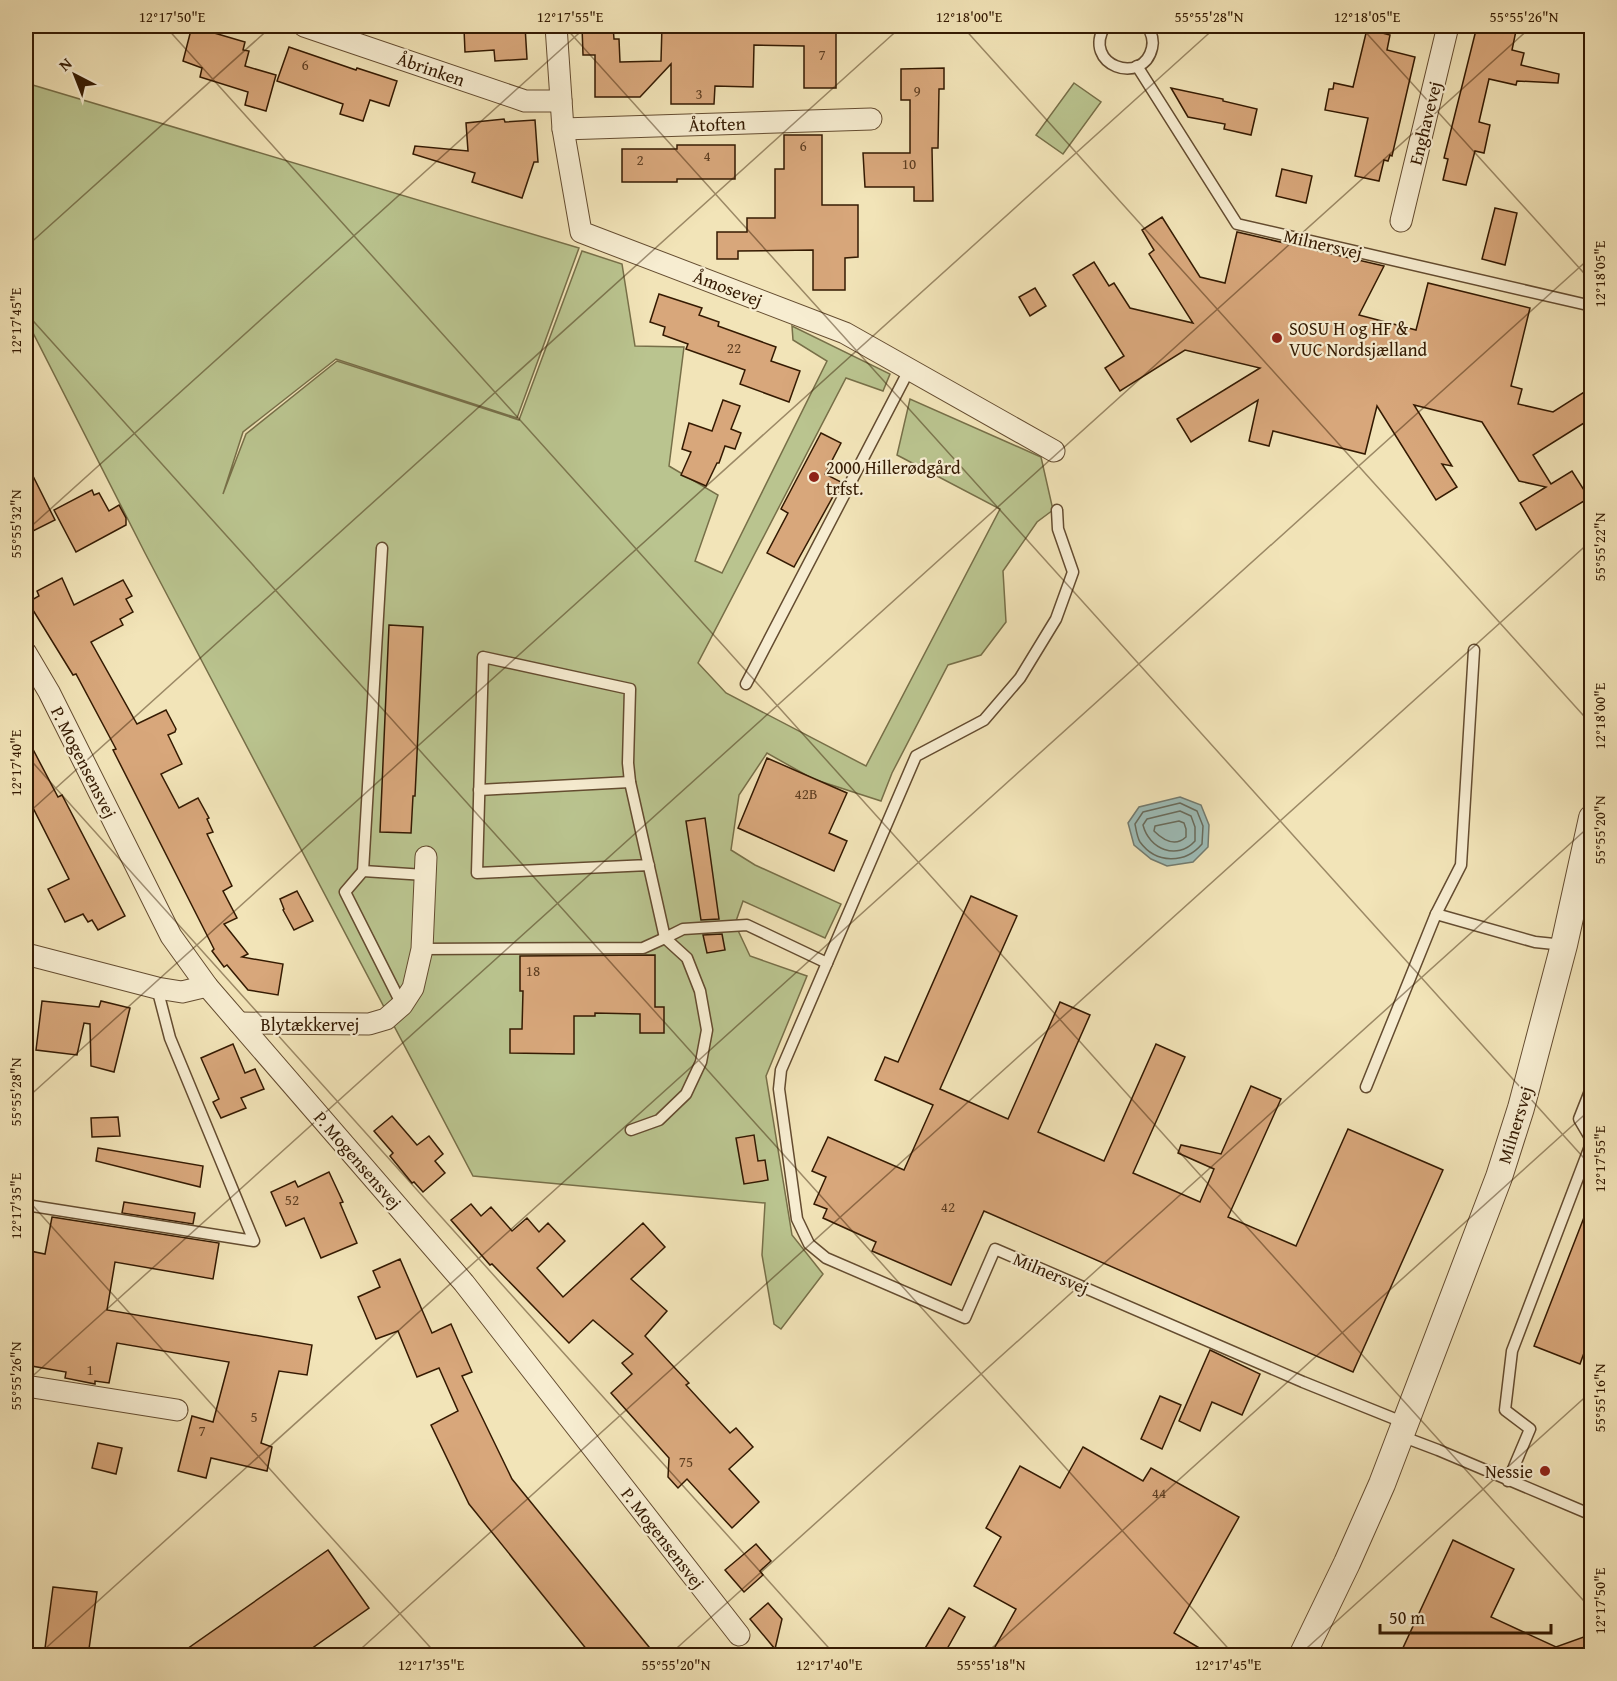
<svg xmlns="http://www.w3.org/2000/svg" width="1617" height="1681" viewBox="0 0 1617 1681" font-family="'Gentium Book Plus',serif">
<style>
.green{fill:#bac48f;stroke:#776f48;stroke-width:1.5}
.water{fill:#9dbcb7;stroke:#737b6f;stroke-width:1.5}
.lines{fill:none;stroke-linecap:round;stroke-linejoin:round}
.shore{stroke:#686b5c;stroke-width:1.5}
.building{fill:#d8a77b;stroke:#341a02;stroke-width:1.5}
.service-casing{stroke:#644c30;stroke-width:13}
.minor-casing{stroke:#644c30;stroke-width:23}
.tertiary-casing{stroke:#644c30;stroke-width:28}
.service{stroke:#f7edd1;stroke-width:10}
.minor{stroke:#f7edd1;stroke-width:21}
.tertiary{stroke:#f7edd1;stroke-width:26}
.ticks{fill:none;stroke:#341a02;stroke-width:1.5;stroke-opacity:0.45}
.poi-dot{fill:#8f2418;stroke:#f7edd1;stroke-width:2}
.labels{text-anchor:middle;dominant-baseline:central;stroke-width:4.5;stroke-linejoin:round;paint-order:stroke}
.number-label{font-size:15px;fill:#5d3d20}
.street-label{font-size:18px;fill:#341a02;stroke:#f7edd1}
.poi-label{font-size:18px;fill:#341a02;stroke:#f7edd1;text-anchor:start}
.neatline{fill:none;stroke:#341a02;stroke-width:2}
.ticks-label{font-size:15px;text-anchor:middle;fill:#341a02}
</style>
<rect width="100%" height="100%" fill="#f2e4b8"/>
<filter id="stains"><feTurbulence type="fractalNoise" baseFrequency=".00333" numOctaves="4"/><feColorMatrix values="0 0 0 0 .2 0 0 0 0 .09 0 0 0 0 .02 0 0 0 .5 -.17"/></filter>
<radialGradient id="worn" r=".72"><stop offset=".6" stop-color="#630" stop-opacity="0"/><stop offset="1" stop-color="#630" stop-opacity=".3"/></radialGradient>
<g class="green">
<path d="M 26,83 L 579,248 L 517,418 L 336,359 L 243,432 L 223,494 L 246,434 L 337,361 L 519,420 L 582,251 L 622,264 L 635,346 L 684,347 L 669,466 L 718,495 L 695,561 L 722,573 L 827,361 L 793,340 L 792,326 L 890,374 L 883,391 L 846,378 L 698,663 L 726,693 L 866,766 L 1000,509 L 897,455 L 910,399 L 1041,457 L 1053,510 L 1037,522 L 1003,571 L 1006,622 L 981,655 L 948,665 L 892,773 L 881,801 L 813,779 L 767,753 L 739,795 L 731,850 L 755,865 L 841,904 L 825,938 L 743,901 L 735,924 L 750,956 L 807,976 L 766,1076 L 792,1235 L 823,1274 L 781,1329 L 774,1324 L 762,1255 L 765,1203 L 473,1176 L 145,553 L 26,319 Z"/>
<path d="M 1074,83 L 1101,102 L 1063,154 L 1036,135 Z"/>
</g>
<path class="water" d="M 1180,797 L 1201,805 L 1209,825 L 1208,847 L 1193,862 L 1167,866 L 1151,859 L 1134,845 L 1128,823 L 1139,807 Z"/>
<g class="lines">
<g class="shore">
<path d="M 1180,803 L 1197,811 L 1203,826 L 1202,844 C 1185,864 1156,864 1140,842 C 1137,837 1136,829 1135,824 L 1143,812 Z"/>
<path d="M 1180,811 L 1191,816 L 1195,827 L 1195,841 C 1177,861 1149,849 1143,825 L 1147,819 Z"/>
<path d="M 1179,821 L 1184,823 L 1186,829 L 1186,837 C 1175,847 1163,840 1154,831 L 1155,826 Z"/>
</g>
</g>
<g class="building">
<path d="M 525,26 L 527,59 L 495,61 L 494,50 L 465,52 L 464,29 Z"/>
<path d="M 582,26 L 613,26 L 614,39 L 619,39 L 620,62 L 661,61 L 662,26 L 836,26 L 836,88 L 804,88 L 804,46 L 754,45 L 753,87 L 715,86 L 714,104 L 671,104 L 671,64 L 640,97 L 595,97 L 595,55 L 583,55 Z"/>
<path d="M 1477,26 L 1517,26 L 1512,50 L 1524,53 L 1521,65 L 1559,74 L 1558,83 L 1517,81 L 1516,85 L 1489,79 L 1479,122 L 1490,125 L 1484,153 L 1475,151 L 1466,185 L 1443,180 L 1448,159 L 1444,158 Z"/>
<path d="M 1367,29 L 1390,35 L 1387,50 L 1415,57 L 1392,156 L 1390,155 L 1388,161 L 1384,160 L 1379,181 L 1355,176 L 1368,118 L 1325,110 L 1329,89 L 1333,89 L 1334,83 L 1353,87 Z"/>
<path d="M 191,30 L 203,33 L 204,30 L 245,42 L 243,50 L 249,51 L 245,66 L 276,75 L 266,111 L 245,105 L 248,92 L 200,77 L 202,68 L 183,61 Z"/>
<path d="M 289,47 L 356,70 L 357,68 L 397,81 L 389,106 L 370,100 L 363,121 L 340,114 L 343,104 L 277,81 Z"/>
<path d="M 944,68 L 944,89 L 939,89 L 938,148 L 932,148 L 933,201 L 914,201 L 914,187 L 865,187 L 863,153 L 910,153 L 910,100 L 901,100 L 901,69 Z"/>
<path d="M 1171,88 L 1223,99 L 1223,101 L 1257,109 L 1251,135 L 1224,129 L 1225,124 L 1188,117 Z"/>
<path d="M 504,119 L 505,122 L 535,120 L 538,162 L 534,162 L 522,198 L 472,182 L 475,173 L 413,154 L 415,146 L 468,151 L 466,123 Z"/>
<path d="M 784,135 L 822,135 L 822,205 L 858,205 L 858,257 L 845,258 L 845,290 L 813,290 L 813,250 L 738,251 L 738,259 L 717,259 L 717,232 L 747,232 L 747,218 L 775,218 L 775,169 L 784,169 Z"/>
<path d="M 677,145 L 735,145 L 735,179 L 677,179 L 677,182 L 622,182 L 622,149 L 677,149 Z"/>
<path d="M 1282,169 L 1312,176 L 1306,203 L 1276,196 Z"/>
<path d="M 1495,208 L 1517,213 L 1505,265 L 1482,259 Z"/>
<path d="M 1162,217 L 1200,277 L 1225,283 L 1237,232 L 1384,266 L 1359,315 L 1416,330 L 1428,283 L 1530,308 L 1511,386 L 1522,389 L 1518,404 L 1553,412 L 1592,387 L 1592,418 L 1533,455 L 1551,484 L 1572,471 L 1589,498 L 1536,530 L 1520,503 L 1546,487 L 1519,481 L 1482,422 L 1414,405 L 1452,466 L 1442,464 L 1457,487 L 1436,500 L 1377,406 L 1365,454 L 1273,431 L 1269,446 L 1249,441 L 1258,400 L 1191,442 L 1177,419 L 1260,368 L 1185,350 L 1120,391 L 1105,368 L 1124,356 L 1073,275 L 1094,262 L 1109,286 L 1114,283 L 1130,308 L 1193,323 L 1149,254 L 1154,250 L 1142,230 Z"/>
<path d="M 1035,288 L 1046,306 L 1030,316 L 1019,297 Z"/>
<path d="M 659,294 L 702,308 L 699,315 L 719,322 L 718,326 L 776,347 L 771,361 L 800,371 L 789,402 L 740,384 L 745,370 L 686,349 L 688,344 L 663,335 L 665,327 L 650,322 Z"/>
<path d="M 723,400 L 740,406 L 731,429 L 741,433 L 735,449 L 725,446 L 719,463 L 717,463 L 706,486 L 681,475 L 691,452 L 682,449 L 689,423 L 712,431 Z"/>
<path d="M 821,433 L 841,443 L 825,474 L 841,482 L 794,567 L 767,553 L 788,513 L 781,509 Z"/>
<path d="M 26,462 L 55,520 L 31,532 L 26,521 Z"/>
<path d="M 92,490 L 94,495 L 99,493 L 109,511 L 119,505 L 126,518 L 126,525 L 76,552 L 54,510 Z"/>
<path d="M 62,578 L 74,605 L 123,580 L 132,596 L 126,599 L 133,612 L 120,619 L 123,625 L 91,642 L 137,724 L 166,710 L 176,729 L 175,732 L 168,735 L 182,764 L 161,774 L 179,808 L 198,798 L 209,818 L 207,819 L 213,832 L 207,834 L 232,886 L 223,891 L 237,918 L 224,924 L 248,954 L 242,957 L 283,964 L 278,995 L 248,990 L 227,965 L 224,967 L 212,951 L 214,949 L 113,750 L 116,749 L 76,674 L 73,675 L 28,602 L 39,596 L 37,591 Z"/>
<path d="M 389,625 L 423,627 L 415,796 L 413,796 L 411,833 L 380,832 Z"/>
<path d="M 26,736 L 58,797 L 62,795 L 125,916 L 98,930 L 92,920 L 88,922 L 83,914 L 65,922 L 48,889 L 69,879 L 26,794 Z"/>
<path d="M 767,758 L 847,793 L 829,833 L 847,841 L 834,871 L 738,828 Z"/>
<path d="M 705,818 L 719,919 L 701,920 L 686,821 Z"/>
<path d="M 297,891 L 313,921 L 294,930 L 283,910 L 284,909 L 280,899 Z"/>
<path d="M 971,896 L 1017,916 L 940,1089 L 1008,1119 L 1060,1002 L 1090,1015 L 1038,1132 L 1104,1161 L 1156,1044 L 1185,1057 L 1133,1173 L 1200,1202 L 1214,1169 L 1178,1153 L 1181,1145 L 1221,1154 L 1251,1086 L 1281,1099 L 1228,1217 L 1296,1246 L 1348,1129 L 1443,1170 L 1353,1372 L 984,1211 L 951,1285 L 872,1251 L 876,1242 L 823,1218 L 827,1209 L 814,1204 L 826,1177 L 812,1171 L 828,1137 L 904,1170 L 933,1105 L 875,1080 L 885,1057 L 898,1062 Z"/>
<path d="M 722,934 L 725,950 L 707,953 L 703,935 Z"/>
<path d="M 655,955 L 655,1007 L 664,1007 L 664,1033 L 640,1033 L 640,1014 L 595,1013 L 595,1016 L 574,1016 L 574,1054 L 510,1053 L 510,1029 L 522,1029 L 523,991 L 520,991 L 520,956 Z"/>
<path d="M 42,1001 L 99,1007 L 101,1001 L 130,1008 L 114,1072 L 91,1066 L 90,1024 L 84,1023 L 77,1055 L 36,1050 Z"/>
<path d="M 233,1044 L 245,1073 L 255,1069 L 264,1089 L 241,1098 L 246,1108 L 221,1118 L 213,1102 L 219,1099 L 201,1058 Z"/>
<path d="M 392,1116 L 417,1145 L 429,1136 L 443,1154 L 435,1161 L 445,1173 L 423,1192 L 414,1182 L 412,1183 L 390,1156 L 393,1153 L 374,1131 Z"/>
<path d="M 118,1117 L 120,1136 L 92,1137 L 91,1118 Z"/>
<path d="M 754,1135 L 758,1161 L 765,1160 L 768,1180 L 744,1184 L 736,1138 Z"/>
<path d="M 98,1148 L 203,1166 L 200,1187 L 96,1161 Z"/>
<path d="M 329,1172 L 343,1202 L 340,1203 L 357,1243 L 321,1258 L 304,1218 L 286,1226 L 271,1192 L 295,1181 L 298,1187 Z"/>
<path d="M 124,1202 L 195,1213 L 193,1224 L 122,1213 Z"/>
<path d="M 1590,1202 L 1592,1356 L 1584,1353 L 1580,1364 L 1534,1346 Z"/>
<path d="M 471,1204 L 481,1216 L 491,1207 L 512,1231 L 527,1218 L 539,1232 L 548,1223 L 565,1241 L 537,1268 L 563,1297 L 643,1223 L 665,1247 L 631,1279 L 667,1311 L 645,1336 L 689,1383 L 686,1385 L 730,1433 L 736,1428 L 753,1447 L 729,1469 L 759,1502 L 732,1528 L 687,1479 L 678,1488 L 668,1477 L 669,1458 L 611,1393 L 632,1374 L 622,1363 L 633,1354 L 593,1320 L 569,1343 L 492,1264 L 490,1265 L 451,1220 Z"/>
<path d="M 52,1217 L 219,1243 L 213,1279 L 115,1262 L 107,1310 L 312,1345 L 307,1375 L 279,1371 L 261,1443 L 272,1447 L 267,1471 L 211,1458 L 206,1478 L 178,1471 L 192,1416 L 213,1422 L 229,1362 L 117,1343 L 109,1383 L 95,1381 L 95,1384 L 65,1378 L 66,1372 L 26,1365 L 26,1277 L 30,1251 L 45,1254 Z"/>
<path d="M 400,1259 L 432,1333 L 451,1324 L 472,1372 L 462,1376 L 512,1479 L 649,1647 L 639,1656 L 592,1656 L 469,1504 L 431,1425 L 458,1411 L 439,1368 L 417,1377 L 398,1331 L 376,1339 L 358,1297 L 380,1287 L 373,1271 Z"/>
<path d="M 1210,1350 L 1260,1374 L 1242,1415 L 1212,1402 L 1200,1431 L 1179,1421 Z"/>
<path d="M 1160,1396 L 1181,1405 L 1162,1449 L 1141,1439 Z"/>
<path d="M 98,1443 L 122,1448 L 116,1474 L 92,1468 Z"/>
<path d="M 1083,1447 L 1143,1481 L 1151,1468 L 1239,1517 L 1174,1633 L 1213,1656 L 990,1656 L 1016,1609 L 974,1586 L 1001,1537 L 986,1528 L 1020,1466 L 1060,1488 Z"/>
<path d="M 1453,1540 L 1514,1569 L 1491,1617 L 1556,1647 L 1592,1634 L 1592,1656 L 1413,1656 L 1402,1650 Z"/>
<path d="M 756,1544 L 771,1561 L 760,1571 L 763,1575 L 744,1592 L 725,1570 Z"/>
<path d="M 328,1550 L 369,1608 L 301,1656 L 177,1656 Z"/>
<path d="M 53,1587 L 97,1592 L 88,1656 L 44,1656 Z"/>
<path d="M 768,1603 L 782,1619 L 775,1649 L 750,1619 Z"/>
<path d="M 949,1608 L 965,1617 L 943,1656 L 934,1656 L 924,1650 Z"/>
</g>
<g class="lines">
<g class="service-casing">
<g id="service">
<path d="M 1105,26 C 1081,65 1143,87 1152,48 C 1154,40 1151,32 1147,26"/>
<path d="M 1137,66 L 1237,224 L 1592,306"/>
<path d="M 1057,510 L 1058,529 L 1073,572 L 1056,619 L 1020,678 L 984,720 L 916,756 L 781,1070 L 779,1089 L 797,1219 L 809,1244 L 826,1258 L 965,1318 L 995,1249 L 1303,1382 L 1405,1423"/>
<path d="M 746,684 L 909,370"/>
<path d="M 479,790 L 630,782"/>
<path d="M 649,865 L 477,873 L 483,657 L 630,689 L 628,763 L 630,782 L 665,938 L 683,929 L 747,925 L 827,963"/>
<path d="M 363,871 L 382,548"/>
<path d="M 1436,914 L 1461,865 L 1474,650"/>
<path d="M 422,949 L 643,948 L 665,938 L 687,958 L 700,991 L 707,1030 L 701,1062 L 686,1094 L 659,1120 L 631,1130"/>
<path d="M 402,1005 L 345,892 L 363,871 L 425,875"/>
<path d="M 1592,1086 L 1579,1119 L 1592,1141"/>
<path d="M 1366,1087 L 1436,914 L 1535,942 L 1564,945"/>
<path d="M 26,1205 L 254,1241 L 170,1038 L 157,988"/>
<path d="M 1401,1436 L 1438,1450 L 1592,1515"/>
<path d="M 1508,1481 L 1530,1429 L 1505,1410 L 1512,1351 L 1592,1141"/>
</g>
</g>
<g class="minor-casing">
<g id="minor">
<path d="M 304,26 L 525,101 L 561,101"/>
<path d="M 556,26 L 563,129 L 581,232 L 845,333 L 1054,451"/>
<path d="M 563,129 L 871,119"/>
<path d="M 1401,221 L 1448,26"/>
<path d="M 26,653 L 49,692 L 171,936 L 207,986 L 464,1283 L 739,1635"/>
<path d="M 26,954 L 157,988 L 182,992 L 207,986"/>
<path d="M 239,1023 L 369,1024 L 386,1019 L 402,1005 L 413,988 L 422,949 L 426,857"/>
<path d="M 26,1386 L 177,1410"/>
</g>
</g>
<g class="tertiary-casing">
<path id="tertiary" d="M 1302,1656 L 1347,1563 L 1382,1484 L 1499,1177 L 1521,1108 L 1564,945 L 1592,818"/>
</g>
<use href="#service" class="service"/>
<use href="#minor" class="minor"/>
<use href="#tertiary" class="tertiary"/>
</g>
<path class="ticks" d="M 165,26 L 1592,1610M 564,26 L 1592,1167M 962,26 L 1592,725M 1360,26 L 1592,282M 26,247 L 272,26M 26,313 L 1235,1656M 26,531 L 587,26M 26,755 L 836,1656M 26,815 L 902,26M 26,1099 L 1217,26M 26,1198 L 438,1656M 26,1382 L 1532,26M 26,1640 L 39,1656M 37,1656 L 1592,256M 353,1656 L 1592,540M 668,1656 L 1592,824M 983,1656 L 1592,1108M 1298,1656 L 1592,1391"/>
<g class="poi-dot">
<circle cx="1277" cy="338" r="6"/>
<circle cx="814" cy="477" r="6"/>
<circle cx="1545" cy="1471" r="6"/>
</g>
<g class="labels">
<g class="number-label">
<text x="822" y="54">7</text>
<text x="305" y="64">6</text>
<text x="917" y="90">9</text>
<text x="699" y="93">3</text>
<text x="803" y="145">6</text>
<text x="707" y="155">4</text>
<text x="640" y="159">2</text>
<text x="909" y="163">10</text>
<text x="734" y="347">22</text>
<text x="806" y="793">42B</text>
<text x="533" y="970">18</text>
<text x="292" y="1199">52</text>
<text x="948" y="1206">42</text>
<text x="90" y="1369">1</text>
<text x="254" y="1416">5</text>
<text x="202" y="1430">7</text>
<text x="686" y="1461">75</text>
<text x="1159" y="1492">44</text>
</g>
<g class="street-label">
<text transform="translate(431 69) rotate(19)">Åbrinken</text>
<text transform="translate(1425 123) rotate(-76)">Enghavevej</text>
<text transform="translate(717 124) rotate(-2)">Åtoften</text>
<text transform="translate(1323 244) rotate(13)">Milnersvej</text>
<text transform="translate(728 288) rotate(21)">Åmosevej</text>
<text transform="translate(84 762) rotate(63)">P. Mogensensvej</text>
<text x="310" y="1024">Blytækkervej</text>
<text transform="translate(1515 1125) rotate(-73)">Milnersvej</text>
<text transform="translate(358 1160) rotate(49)">P. Mogensensvej</text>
<text transform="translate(1051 1273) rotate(23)">Milnersvej</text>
<text transform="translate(663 1538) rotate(52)">P. Mogensensvej</text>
</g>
<g class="poi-label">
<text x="1289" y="328">SOSU H og HF &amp;<tspan x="1289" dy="21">VUC Nordsjælland</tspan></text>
<text x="826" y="467">2000 Hillerødgård<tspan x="826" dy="21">trfst.</tspan></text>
<text x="1533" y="1471" text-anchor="end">Nessie</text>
</g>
</g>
<rect width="1617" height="1681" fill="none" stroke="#f2e4b8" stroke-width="66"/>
<g transform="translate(75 75) rotate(318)" stroke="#f7edd1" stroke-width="4.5" paint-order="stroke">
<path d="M0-4.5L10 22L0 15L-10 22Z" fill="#341a02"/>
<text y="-9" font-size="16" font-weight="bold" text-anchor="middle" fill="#341a02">N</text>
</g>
<path d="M1380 1624v9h171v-9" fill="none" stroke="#341a02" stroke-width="3"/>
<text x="1389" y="1624" font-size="18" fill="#341a02" stroke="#f7edd1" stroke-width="4.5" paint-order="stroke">50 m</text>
<rect x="33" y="33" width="1551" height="1615" class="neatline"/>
<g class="ticks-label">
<text x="172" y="22">12°17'50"E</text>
<text x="570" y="22">12°17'55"E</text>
<text x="969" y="22">12°18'00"E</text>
<text x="1209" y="22">55°55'28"N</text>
<text x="1367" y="22">12°18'05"E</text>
<text x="1524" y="22">55°55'26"N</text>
<text transform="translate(1600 274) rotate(-90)" y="5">12°18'05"E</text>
<text transform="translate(16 321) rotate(-90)" y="5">12°17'45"E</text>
<text transform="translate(16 524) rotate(-90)" y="5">55°55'32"N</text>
<text transform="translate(1600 547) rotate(-90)" y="5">55°55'22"N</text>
<text transform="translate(1600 716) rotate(-90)" y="5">12°18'00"E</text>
<text transform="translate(16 763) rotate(-90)" y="5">12°17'40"E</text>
<text transform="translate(1600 830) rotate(-90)" y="5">55°55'20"N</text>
<text transform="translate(16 1092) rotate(-90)" y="5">55°55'28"N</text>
<text transform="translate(1600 1159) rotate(-90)" y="5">12°17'55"E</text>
<text transform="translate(16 1206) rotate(-90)" y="5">12°17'35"E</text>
<text transform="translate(16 1376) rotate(-90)" y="5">55°55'26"N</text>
<text transform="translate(1600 1398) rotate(-90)" y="5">55°55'16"N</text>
<text transform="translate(1600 1601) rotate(-90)" y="5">12°17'50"E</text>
<text x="431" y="1670">12°17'35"E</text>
<text x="676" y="1670">55°55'20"N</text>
<text x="829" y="1670">12°17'40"E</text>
<text x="991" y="1670">55°55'18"N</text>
<text x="1228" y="1670">12°17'45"E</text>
</g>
<rect width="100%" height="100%" filter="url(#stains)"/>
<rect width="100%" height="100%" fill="url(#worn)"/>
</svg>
